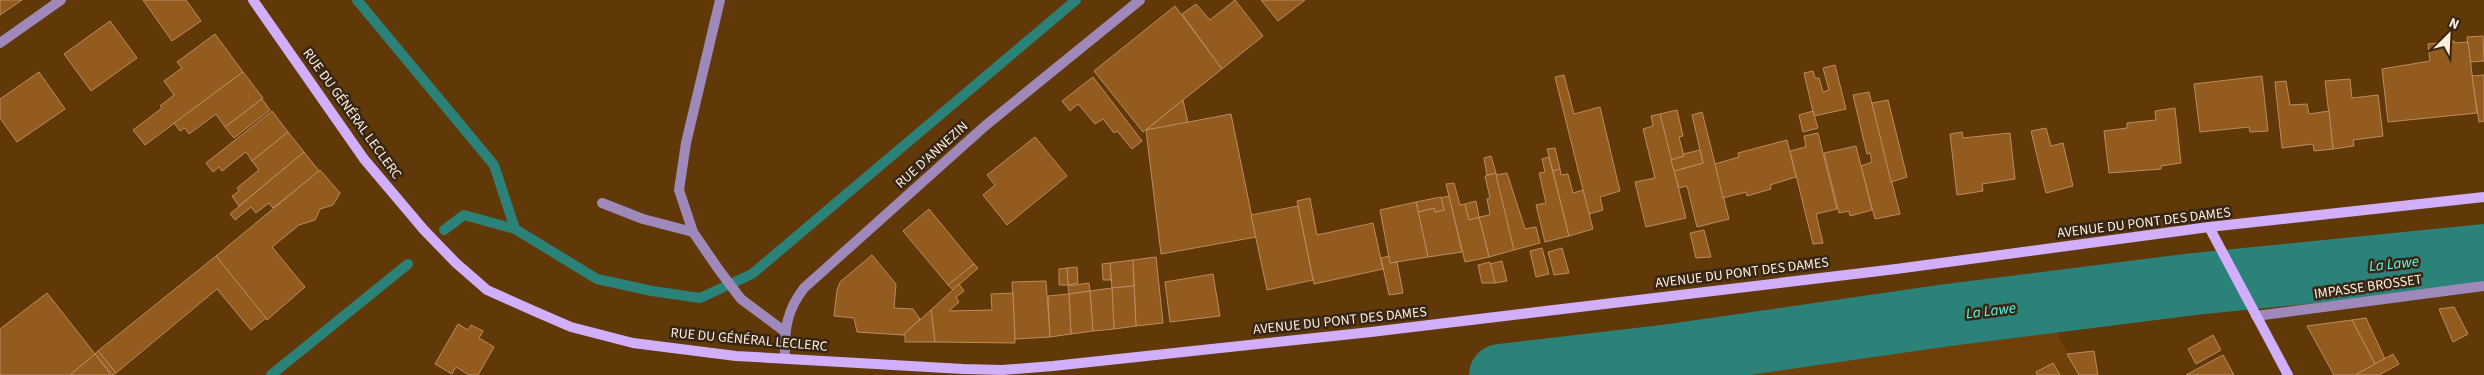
<svg xmlns="http://www.w3.org/2000/svg" width="2484" height="375" viewBox="0 0 2484 375" font-family="'Source Sans 3',sans-serif">
<style>
.built{fill:#6f4108}
.lines{fill:none;stroke-linecap:round;stroke-linejoin:round}
.stream{stroke:#2b8278;stroke-width:10}
.river{stroke:#2b8278;stroke-width:62}
.building{fill:#935b1d;stroke:#ba8c61}
.lane{stroke:#9e89ba;stroke-width:10}
.street{stroke:#9e89ba;stroke-width:10}
.secondary{stroke:#d1affc;stroke-width:10}
.labels{text-anchor:middle;dominant-baseline:central;stroke-width:5;stroke-linejoin:round;paint-order:stroke}
.street-label{font-size:14px;fill:#feefe1;stroke:#382614}
.water-label{font-size:15px;font-style:italic;fill:#5cfae7;stroke:#382614}
</style>
<rect width="100%" height="100%" fill="#613909"/>
<path class="built" d="M 2053,325 L 2079,375 L 1672,375 Z"/>
<g class="lines">
<g class="stream">
<path d="M 357,0 L 494,165 L 515,229"/>
<path d="M 444,230 L 464,215 L 515,229 L 597,279 L 652,291 L 700,298 L 752,274 L 1076,0"/>
<path d="M 271,375 L 408,264"/>
</g>
<path class="river" d="M 1500,375 L 1671,355 L 1948,315 L 2194,284 L 2484,255"/>
</g>
<g class="building">
<path d="M 0,0 L 22,0 L 0,15 Z"/>
<path d="M 143,0 L 186,0 L 201,21 L 172,41 Z"/>
<path d="M 1235,0 L 1263,36 L 1222,69 L 1182,14 L 1196,4 L 1210,20 Z"/>
<path d="M 1261,0 L 1305,0 L 1278,21 Z"/>
<path d="M 1175,6 L 1222,69 L 1143,132 L 1094,71 Z"/>
<path d="M 110,21 L 137,58 L 91,91 L 64,54 Z"/>
<path d="M 215,34 L 243,72 L 145,145 L 133,130 L 162,108 L 160,106 L 174,95 L 164,81 L 182,68 L 177,62 Z"/>
<path d="M 2483,36 L 2484,61 L 2470,62 L 2467,37 Z"/>
<path d="M 2454,41 L 2455,43 L 2468,42 L 2477,113 L 2388,122 L 2382,69 L 2430,61 L 2428,44 Z"/>
<path d="M 1835,65 L 1846,109 L 1814,116 L 1804,73 L 1813,71 L 1815,78 L 1819,78 L 1823,92 L 1829,90 L 1823,68 Z"/>
<path d="M 39,72 L 65,109 L 17,142 L 0,118 L 0,99 Z"/>
<path d="M 243,72 L 263,98 L 225,127 L 216,114 L 189,134 L 185,128 L 180,131 L 174,123 Z"/>
<path d="M 1564,75 L 1574,114 L 1600,107 L 1620,191 L 1600,197 L 1603,210 L 1589,214 L 1555,77 Z"/>
<path d="M 2484,75 L 2484,121 L 2479,122 L 2472,76 Z"/>
<path d="M 2262,76 L 2268,131 L 2250,132 L 2249,127 L 2200,132 L 2194,84 Z"/>
<path d="M 1093,77 L 1142,141 L 1132,149 L 1117,131 L 1114,133 L 1103,119 L 1095,124 L 1078,104 L 1070,111 L 1062,101 Z"/>
<path d="M 2350,79 L 2352,98 L 2378,95 L 2383,136 L 2353,140 L 2354,146 L 2333,149 L 2325,81 Z"/>
<path d="M 2286,81 L 2290,105 L 2307,104 L 2309,114 L 2329,111 L 2333,149 L 2314,151 L 2313,144 L 2282,148 L 2275,82 Z"/>
<path d="M 1869,92 L 1900,214 L 1875,219 L 1861,166 L 1872,162 L 1870,153 L 1867,154 L 1853,95 Z"/>
<path d="M 262,99 L 270,110 L 234,138 L 225,127 Z"/>
<path d="M 1183,100 L 1188,123 L 1146,130 Z"/>
<path d="M 1888,100 L 1907,177 L 1891,182 L 1872,103 Z"/>
<path d="M 2175,108 L 2181,163 L 2161,166 L 2161,169 L 2109,173 L 2104,131 L 2127,128 L 2127,123 L 2156,120 L 2155,111 Z"/>
<path d="M 1677,110 L 1683,136 L 1679,137 L 1684,156 L 1671,160 L 1660,114 Z"/>
<path d="M 272,111 L 288,132 L 252,161 L 246,152 L 222,171 L 219,167 L 213,172 L 206,163 Z"/>
<path d="M 1813,111 L 1818,128 L 1803,132 L 1799,115 Z"/>
<path d="M 1702,112 L 1729,219 L 1697,227 L 1687,186 L 1679,188 L 1674,171 L 1703,163 L 1692,115 Z"/>
<path d="M 1231,114 L 1256,237 L 1161,254 L 1146,130 Z"/>
<path d="M 1660,114 L 1686,218 L 1646,227 L 1635,182 L 1655,178 L 1643,129 L 1653,126 L 1651,116 Z"/>
<path d="M 2046,128 L 2051,146 L 2063,143 L 2073,186 L 2046,193 L 2031,131 Z"/>
<path d="M 288,132 L 304,152 L 239,206 L 232,196 L 239,191 L 237,188 L 259,170 L 252,161 Z"/>
<path d="M 1962,132 L 1963,138 L 2010,133 L 2015,179 L 1982,184 L 1983,191 L 1957,195 L 1950,134 Z"/>
<path d="M 1818,133 L 1837,209 L 1816,214 L 1823,243 L 1813,244 L 1790,151 L 1806,147 L 1804,136 Z"/>
<path d="M 1035,137 L 1067,176 L 1007,225 L 983,195 L 995,185 L 987,175 Z"/>
<path d="M 1787,140 L 1796,177 L 1770,185 L 1771,189 L 1747,196 L 1746,192 L 1723,198 L 1715,164 L 1739,157 L 1738,153 Z"/>
<path d="M 1856,146 L 1872,210 L 1850,216 L 1849,211 L 1839,213 L 1824,153 Z"/>
<path d="M 1555,148 L 1560,169 L 1553,171 L 1547,149 Z"/>
<path d="M 1700,150 L 1703,163 L 1674,171 L 1671,160 L 1684,156 L 1683,154 Z"/>
<path d="M 304,152 L 319,171 L 273,208 L 269,203 L 256,213 L 251,207 L 235,220 L 230,214 Z"/>
<path d="M 1491,156 L 1496,173 L 1487,175 L 1484,158 Z"/>
<path d="M 1549,157 L 1569,236 L 1545,242 L 1536,205 L 1546,203 L 1539,173 L 1545,172 L 1542,159 Z"/>
<path d="M 1560,169 L 1561,175 L 1568,174 L 1573,193 L 1583,190 L 1593,229 L 1569,236 L 1553,171 Z"/>
<path d="M 320,170 L 340,193 L 333,205 L 320,209 L 315,220 L 299,225 L 272,247 L 305,287 L 267,320 L 216,256 Z"/>
<path d="M 1496,173 L 1514,250 L 1489,257 L 1479,217 L 1490,215 L 1487,199 L 1490,198 L 1485,176 Z"/>
<path d="M 1507,173 L 1525,229 L 1536,227 L 1540,243 L 1514,250 L 1496,175 Z"/>
<path d="M 1454,183 L 1460,205 L 1465,204 L 1469,220 L 1479,217 L 1489,257 L 1465,262 L 1446,184 Z"/>
<path d="M 1449,196 L 1462,252 L 1428,257 L 1418,212 L 1434,208 L 1435,212 L 1444,210 L 1441,198 Z"/>
<path d="M 1441,197 L 1444,210 L 1435,212 L 1434,208 L 1418,212 L 1416,202 Z"/>
<path d="M 1310,198 L 1317,235 L 1373,223 L 1383,269 L 1314,284 L 1297,201 Z"/>
<path d="M 1476,201 L 1479,217 L 1469,220 L 1465,204 Z"/>
<path d="M 1416,202 L 1428,257 L 1390,263 L 1380,210 Z"/>
<path d="M 1298,206 L 1313,280 L 1267,290 L 1251,215 Z"/>
<path d="M 929,209 L 974,264 L 948,285 L 903,231 Z"/>
<path d="M 1704,230 L 1711,257 L 1696,258 L 1690,233 Z"/>
<path d="M 1542,248 L 1549,274 L 1536,277 L 1530,251 Z"/>
<path d="M 1562,248 L 1569,273 L 1554,275 L 1548,252 Z"/>
<path d="M 872,255 L 896,284 L 894,308 L 913,309 L 920,319 L 903,335 L 857,332 L 854,318 L 834,316 L 837,290 L 840,282 Z"/>
<path d="M 216,256 L 266,318 L 251,330 L 217,289 L 116,373 L 98,351 Z"/>
<path d="M 1389,256 L 1390,263 L 1397,262 L 1403,293 L 1389,295 L 1381,258 Z"/>
<path d="M 1156,257 L 1163,323 L 1136,326 L 1133,260 Z"/>
<path d="M 1133,260 L 1134,286 L 1112,288 L 1110,263 Z"/>
<path d="M 1502,261 L 1507,281 L 1495,283 L 1490,264 Z"/>
<path d="M 1490,262 L 1495,283 L 1482,283 L 1478,265 Z"/>
<path d="M 1110,263 L 1111,280 L 1103,280 L 1102,264 Z"/>
<path d="M 974,264 L 978,268 L 953,290 L 948,285 Z"/>
<path d="M 1077,267 L 1078,283 L 1068,285 L 1067,268 Z"/>
<path d="M 1067,268 L 1068,285 L 1059,285 L 1059,269 Z"/>
<path d="M 1213,274 L 1220,316 L 1170,322 L 1165,282 Z"/>
<path d="M 1046,281 L 1050,337 L 1015,339 L 1012,282 Z"/>
<path d="M 1089,283 L 1090,291 L 1069,294 L 1068,286 Z"/>
<path d="M 959,284 L 964,291 L 956,297 L 959,302 L 949,311 L 992,310 L 991,294 L 1013,293 L 1015,343 L 935,342 L 931,310 Z"/>
<path d="M 1134,286 L 1136,326 L 1114,329 L 1112,288 Z"/>
<path d="M 1112,288 L 1114,329 L 1093,331 L 1090,291 Z"/>
<path d="M 1090,291 L 1093,331 L 1071,334 L 1069,294 Z"/>
<path d="M 47,293 L 95,354 L 70,375 L 0,375 L 0,329 Z"/>
<path d="M 1069,294 L 1071,334 L 1050,337 L 1048,296 Z"/>
<path d="M 2454,307 L 2468,334 L 2453,342 L 2439,309 Z"/>
<path d="M 931,310 L 935,342 L 905,342 L 905,335 L 903,335 Z"/>
<path d="M 2366,318 L 2385,359 L 2375,364 L 2352,320 Z"/>
<path d="M 2352,320 L 2375,364 L 2355,375 L 2334,375 L 2307,326 Z"/>
<path d="M 458,324 L 468,330 L 471,325 L 483,331 L 479,338 L 494,347 L 478,375 L 469,375 L 456,367 L 452,374 L 435,364 Z"/>
<path d="M 2213,335 L 2221,350 L 2196,364 L 2188,349 Z"/>
<path d="M 98,351 L 116,373 L 113,375 L 95,354 Z"/>
<path d="M 2094,351 L 2098,375 L 2079,375 L 2067,354 Z"/>
<path d="M 95,354 L 111,375 L 70,375 Z"/>
<path d="M 2393,354 L 2399,364 L 2379,375 L 2355,375 Z"/>
<path d="M 2223,355 L 2234,375 L 2186,375 Z"/>
<path d="M 2053,363 L 2060,375 L 2037,375 L 2036,372 Z"/>
</g>
<g class="lines">
<g class="lane">
<path d="M 720,0 L 686,143 L 679,190 L 693,232 L 719,270 L 741,299 L 784,331"/>
<path d="M 602,203 L 643,219 L 693,232"/>
<path d="M 2256,316 L 2484,286"/>
</g>
<g class="street">
<path d="M 0,43 L 61,0"/>
<path d="M 785,357 C 784,329 787,310 804,288 L 985,126 L 1140,0"/>
</g>
<g class="secondary">
<path d="M 253,0 L 364,159 L 424,230 L 456,263 L 487,290 L 534,311 L 571,327 L 633,343 L 736,356 L 963,369 L 1002,370 L 1053,366 L 1371,332 L 1896,269 L 2209,227 L 2484,197"/>
<path d="M 2209,227 L 2288,375"/>
</g>
</g>
<g class="labels">
<g class="street-label">
<text transform="translate(352 114) rotate(54)">RUE DU GÉNÉRAL LECLERC</text>
<text transform="translate(932 155) rotate(-42)">RUE D'ANNEZIN</text>
<text transform="translate(2144 223) rotate(-7)">AVENUE DU PONT DES DAMES</text>
<text transform="translate(1742 273) rotate(-7)">AVENUE DU PONT DES DAMES</text>
<text transform="translate(2368 287) rotate(-8)">IMPASSE BROSSET</text>
<text transform="translate(1340 321) rotate(-6)">AVENUE DU PONT DES DAMES</text>
<text transform="translate(749 340) rotate(5)">RUE DU GÉNÉRAL LECLERC</text>
</g>
<g class="water-label">
<text transform="translate(2394 264) rotate(-6)">La Lawe</text>
<text transform="translate(1991 311) rotate(-7)">La Lawe</text>
</g>
</g>
<g transform="translate(2449 35) rotate(24)" stroke="#382614" stroke-width="4" paint-order="stroke">
<path d="M0-4L9 19L0 12L-9 19Z" fill="#feefe1"/>
<text y="-8" font-size="14" font-weight="bold" text-anchor="middle" fill="#feefe1">N</text>
</g>
</svg>
